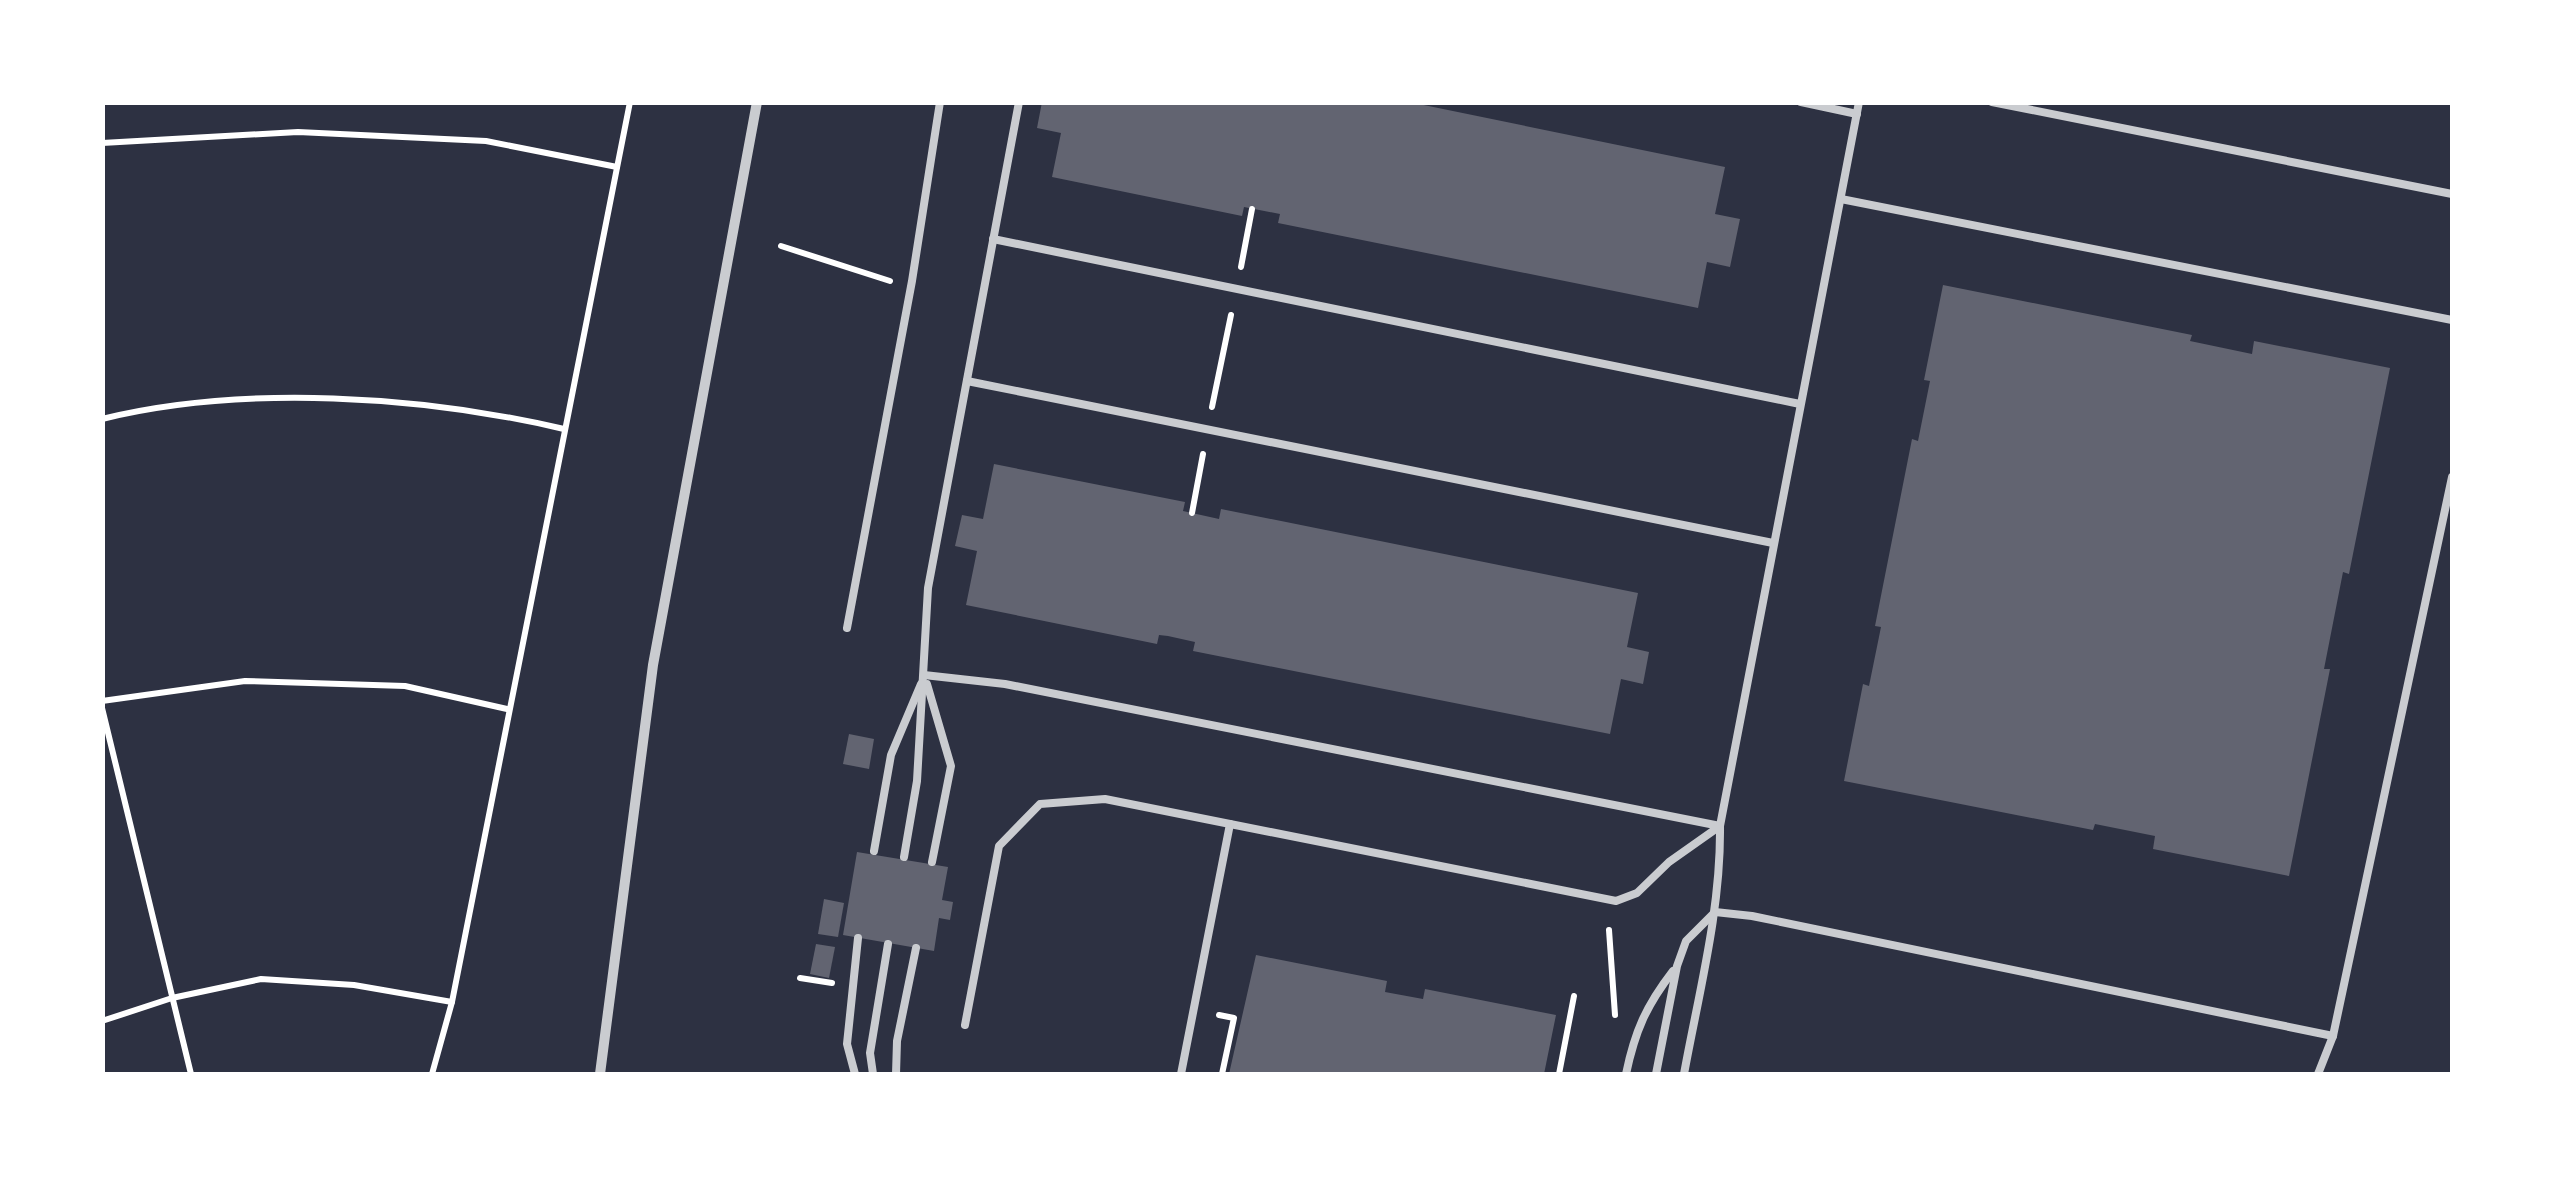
<svg xmlns="http://www.w3.org/2000/svg" width="2555" height="1177" viewBox="0 0 2555 1177" font-family="'Alegreya Sans',sans-serif">
<style>
.building{fill:#626471}
.lines{fill:none;stroke-linecap:round;stroke-linejoin:round}
.path{stroke:#fff;stroke-width:6}
.service{stroke:#caccd0;stroke-width:8}
.minor{stroke:#caccd0;stroke-width:10}
</style>
<rect width="100%" height="100%" fill="#2d3142"/>
<g class="building">
<path d="M 1042,102 L 1409,102 L 1725,167 L 1715,214 L 1740,219 L 1730,267 L 1707,262 L 1698,308 L 1278,223 L 1280,214 L 1244,207 L 1242,216 L 1052,177 L 1061,133 L 1037,128 Z"/>
<path d="M 1943,285 L 2192,335 L 2190,341 L 2252,354 L 2254,341 L 2390,368 L 2349,574 L 2343,572 L 2324,669 L 2330,669 L 2289,876 L 2153,849 L 2155,836 L 2095,824 L 2093,830 L 1844,781 L 1863,684 L 1869,686 L 1881,627 L 1875,626 L 1912,439 L 1918,441 L 1930,381 L 1924,380 Z"/>
<path d="M 994,464 L 1185,502 L 1183,511 L 1219,519 L 1221,509 L 1638,593 L 1627,647 L 1649,652 L 1643,684 L 1621,679 L 1610,734 L 1193,651 L 1195,642 L 1168,636 L 1159,635 L 1157,644 L 966,605 L 977,551 L 955,546 L 962,515 L 983,519 Z"/>
<path d="M 849,734 L 874,739 L 869,769 L 843,764 Z"/>
<path d="M 857,852 L 948,867 L 942,900 L 953,902 L 950,920 L 939,918 L 934,951 L 843,935 Z"/>
<path d="M 824,899 L 844,903 L 838,937 L 818,934 Z"/>
<path d="M 816,944 L 835,947 L 829,978 L 810,974 Z"/>
<path d="M 1256,955 L 1387,981 L 1385,992 L 1423,999 L 1425,989 L 1556,1015 L 1544,1074 L 1229,1074 Z"/>
</g>
<g class="lines">
<g class="path">
<path d="M 102,143 L 298,132 L 486,141 L 617,167"/>
<path d="M 781,246 L 890,281"/>
<path d="M 1241,267 L 1252,209"/>
<path d="M 1212,407 L 1231,315"/>
<path d="M 102,419 C 244,384 423,396 564,429"/>
<path d="M 1192,513 L 1203,454"/>
<path d="M 102,701 L 245,681 L 405,686 L 507,709"/>
<path d="M 102,708 L 191,1074"/>
<path d="M 1609,930 L 1615,1015"/>
<path d="M 800,978 L 832,983"/>
<path d="M 1219,1015 L 1234,1018 L 1222,1074"/>
<path d="M 102,1021 L 172,998 L 261,979 L 354,985 L 452,1002"/>
<path d="M 432,1074 L 452,1002 L 630,102"/>
<path d="M 1559,1074 L 1574,996"/>
</g>
<g class="service">
<path d="M 1801,102 L 1857,114"/>
<path d="M 1992,102 L 2452,194"/>
<path d="M 1841,199 L 2452,320"/>
<path d="M 993,239 L 1800,404"/>
<path d="M 967,381 L 1773,543"/>
<path d="M 847,628 L 912,281 L 940,102"/>
<path d="M 924,675 L 1005,684 L 1720,826 C 1721,910 1699,992 1684,1074"/>
<path d="M 927,684 L 951,766 L 932,862"/>
<path d="M 874,851 L 891,755 L 921,684"/>
<path d="M 904,857 L 917,781 L 928,588 L 1019,102"/>
<path d="M 965,1025 L 999,846 L 1040,804 L 1105,799 L 1616,901 L 1637,893 L 1669,862 L 1720,826 L 1859,102"/>
<path d="M 855,1074 L 847,1044 L 858,938"/>
<path d="M 873,1074 L 870,1053 L 888,944"/>
<path d="M 896,1074 L 897,1041 L 916,948"/>
<path d="M 1181,1074 L 1230,824"/>
<path d="M 1626,1074 C 1635,1031 1646,1006 1673,971"/>
<path d="M 1656,1074 L 1677,966 L 1686,941 L 1715,912 L 1752,916 L 2333,1036 L 2452,477"/>
<path d="M 2318,1074 L 2333,1036"/>
</g>
<path class="minor" d="M 600,1074 L 653,665 L 757,102"/>
</g>
<rect width="2555" height="1177" fill="none" stroke="#ffffff" stroke-width="210"/>
</svg>
